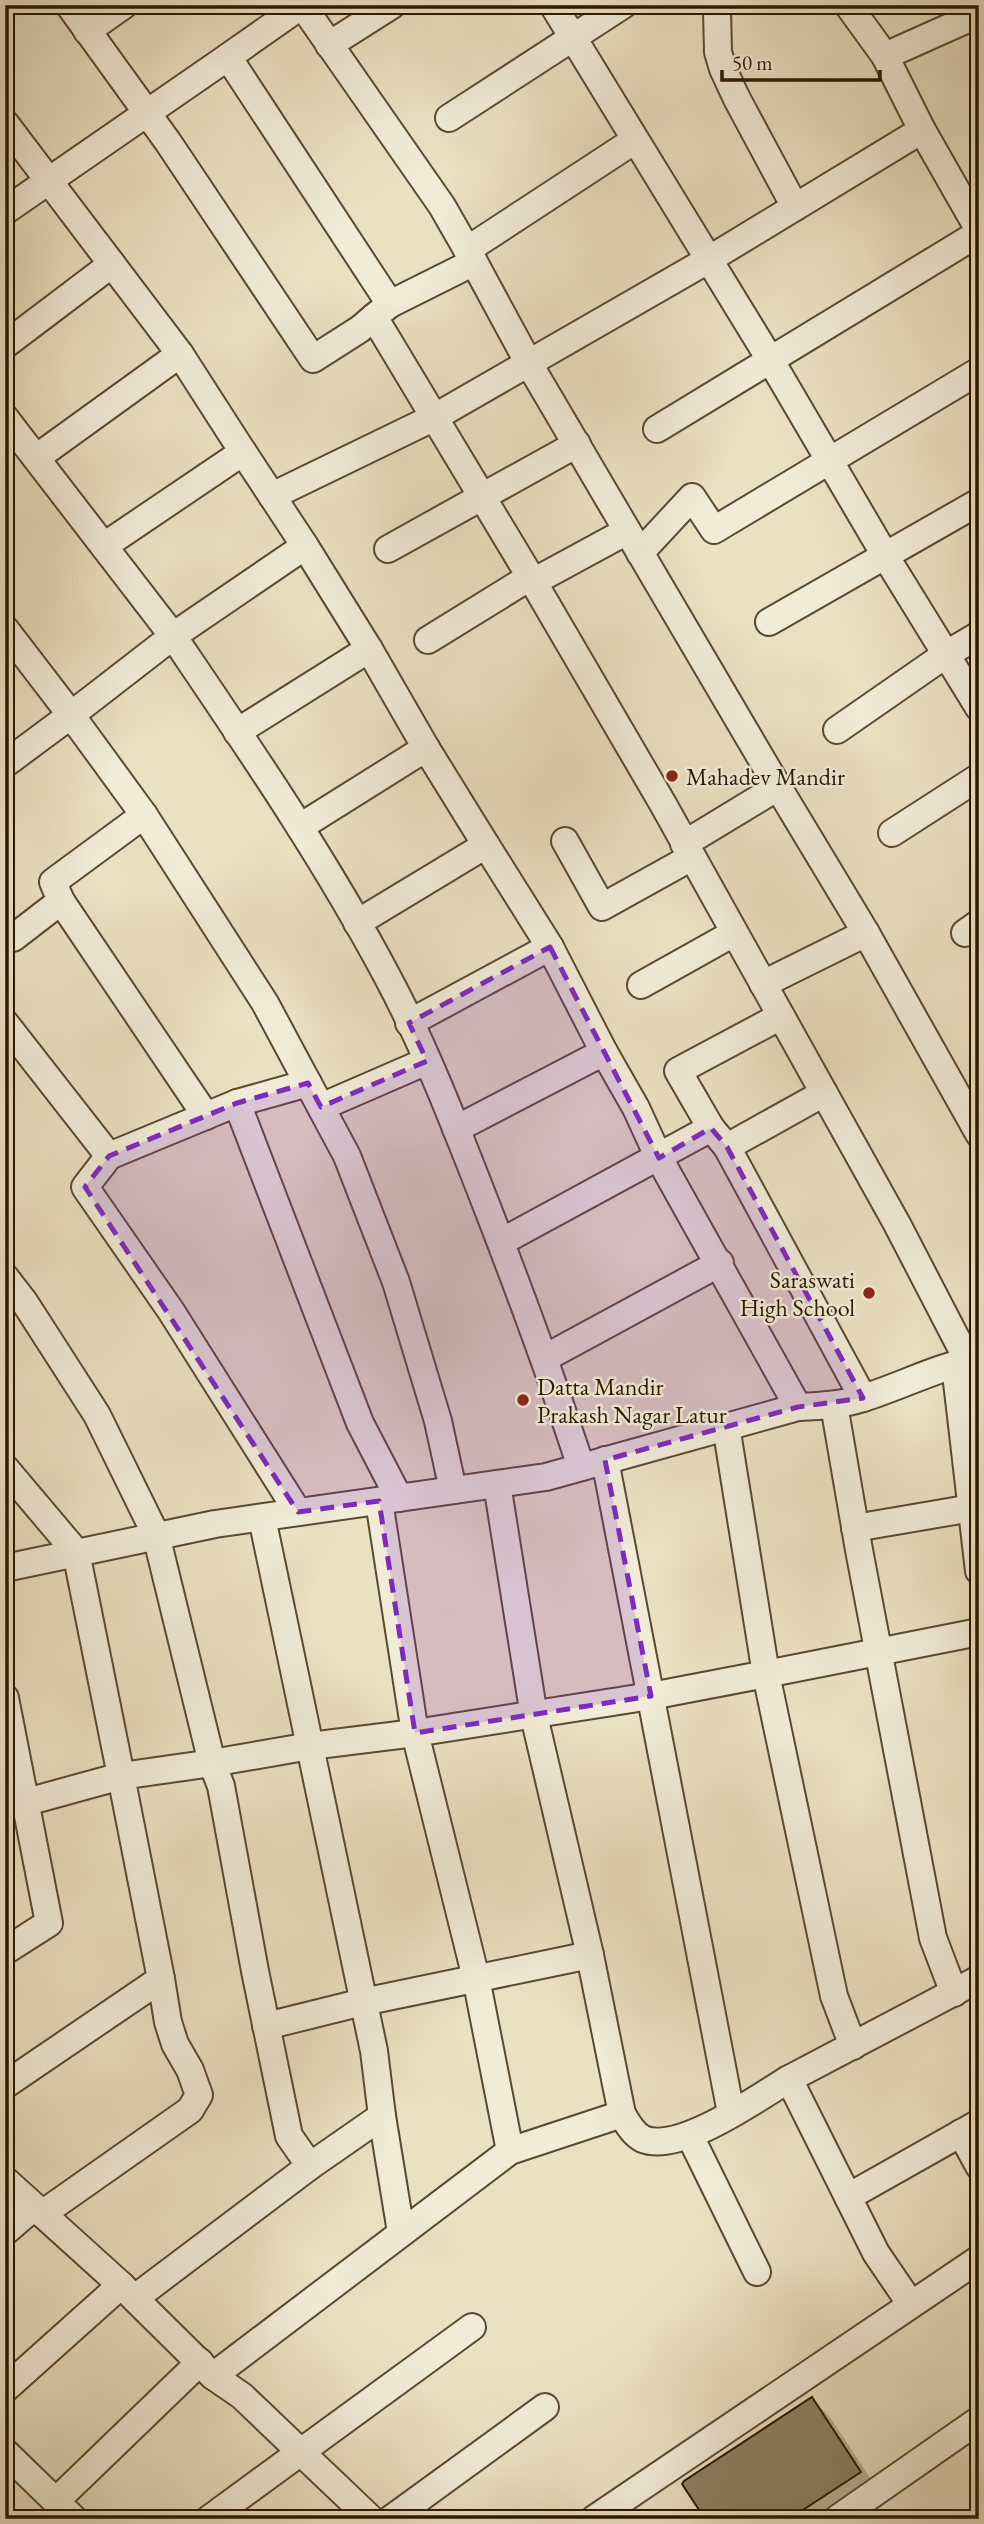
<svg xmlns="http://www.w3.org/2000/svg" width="984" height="2524" viewBox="0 0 984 2524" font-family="'EB Garamond',serif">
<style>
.shadow{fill:#0003}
.building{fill:#8e8065;stroke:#2a1701;stroke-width:2}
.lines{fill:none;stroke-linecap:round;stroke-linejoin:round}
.minor-casing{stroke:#5a4931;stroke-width:30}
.minor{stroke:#f1ebd7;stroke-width:26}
.marked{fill:#7b2cbf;fill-opacity:0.2;stroke:#7b2cbf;stroke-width:5;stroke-dasharray:14 9;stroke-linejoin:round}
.poi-dot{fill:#8f2418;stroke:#f1ebd7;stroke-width:2.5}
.labels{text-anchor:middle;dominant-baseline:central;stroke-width:5;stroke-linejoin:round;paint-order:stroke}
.poi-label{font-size:24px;fill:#2a1701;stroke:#f1ebd7;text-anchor:start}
</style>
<rect width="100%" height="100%" fill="#eae0c2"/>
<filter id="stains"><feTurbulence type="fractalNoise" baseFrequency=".00286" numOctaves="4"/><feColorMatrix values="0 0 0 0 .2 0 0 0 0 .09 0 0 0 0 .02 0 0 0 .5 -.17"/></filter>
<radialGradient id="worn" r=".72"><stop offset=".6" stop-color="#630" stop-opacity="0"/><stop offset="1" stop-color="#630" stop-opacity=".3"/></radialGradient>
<path class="shadow" d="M 812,2399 L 830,2417 L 878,2490 L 834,2519 L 707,2519 Z"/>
<path class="building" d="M 812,2397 L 861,2472 L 789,2519 L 705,2519 L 682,2484 L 684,2481 Z"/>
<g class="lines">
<g class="minor-casing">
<g id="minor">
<path d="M 69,5 L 168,142 L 313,359 L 360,329 L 374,317"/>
<path d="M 302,5 L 442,206 L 474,262"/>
<path d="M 553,5 L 771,361 L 886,557 L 979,708"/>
<path d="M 848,5 L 885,56"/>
<path d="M 717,10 L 718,52 L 723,69 L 737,99 L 795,207"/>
<path d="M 87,31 L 124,5"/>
<path d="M 329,45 L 392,5"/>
<path d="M 228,57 L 302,5"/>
<path d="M 449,118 L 623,5"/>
<path d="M 5,123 L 180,354"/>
<path d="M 922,130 L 885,56 L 979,14"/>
<path d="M 5,211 L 228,57 L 390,304 L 374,317 L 534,583 L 663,804 L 897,1224 L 968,1361"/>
<path d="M 467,250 L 635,140"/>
<path d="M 390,304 L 474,262 L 528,362 L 778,787"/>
<path d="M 5,345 L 112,264"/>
<path d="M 5,418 L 173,636 L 71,715 L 5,629"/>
<path d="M 657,429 L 979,233"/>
<path d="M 36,458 L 180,354 L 243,452"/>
<path d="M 272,496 L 435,417 L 708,260 L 922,130 L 979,230"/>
<path d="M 104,546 L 243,452 L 305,546"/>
<path d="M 388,549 L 577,444"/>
<path d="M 640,553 L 692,497 L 714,530 L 979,371"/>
<path d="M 533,582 L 627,531"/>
<path d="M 769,622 L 979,502"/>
<path d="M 428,640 L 530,577"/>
<path d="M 369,649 L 305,546 L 173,636 C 248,747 324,857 387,976 C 424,1045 453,1120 482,1194 C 517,1284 551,1375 581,1467"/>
<path d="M 837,730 L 945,655 L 979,635"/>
<path d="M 237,732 L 369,649 L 426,748"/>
<path d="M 5,764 L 71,715 L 144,815"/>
<path d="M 300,827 L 426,748 L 486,845"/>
<path d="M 892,833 L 979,777"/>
<path d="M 565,841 L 602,907 L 692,857"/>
<path d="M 684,844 L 778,787 L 866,933"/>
<path d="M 61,901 L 53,882 L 144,815 L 265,1003 L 347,1156 L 396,1282 L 438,1421 L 453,1490"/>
<path d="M 357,923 L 486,845 L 550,947"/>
<path d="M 965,933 L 979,923"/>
<path d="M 13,938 L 61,901 L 206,1116"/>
<path d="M 763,984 L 866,933 L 979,1134"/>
<path d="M 641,985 L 734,933"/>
<path d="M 5,1023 L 109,1156 L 237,1103 L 308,1083"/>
<path d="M 409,1023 L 550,947 L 604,1052"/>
<path d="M 237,1103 L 360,1423 L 399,1498"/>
<path d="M 321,1107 L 427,1061"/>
<path d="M 711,1128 L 678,1071 L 781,1016"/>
<path d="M 456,1129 L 604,1052 L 636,1108 L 659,1158 L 798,1407"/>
<path d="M 727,1147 L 863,1398"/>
<path d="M 109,1156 L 85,1187 L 171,1311 L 298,1512"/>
<path d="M 501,1242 L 711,1128 L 727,1147 L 824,1093"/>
<path d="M 5,1277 L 25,1303 L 97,1415 L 156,1535 L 212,1763 L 121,1776 L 161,1979 L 5,2085"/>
<path d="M 545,1358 L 720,1263"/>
<path d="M 955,1365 L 979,1571"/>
<path d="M 834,1405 L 859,1550 L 933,1938 L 954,1993"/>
<path d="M 605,1460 L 731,2113"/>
<path d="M 5,1468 L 76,1552 L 121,1776 L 5,1808"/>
<path d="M 855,1528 L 972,1508"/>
<path d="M 5,1568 L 215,1524 L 546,1477 L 798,1407 C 820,1406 842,1405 863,1398 C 902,1386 939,1366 979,1359"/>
<path d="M 5,1698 L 49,1923 L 5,1951"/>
<path d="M 266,2026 L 363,2002 L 590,1955"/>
<path d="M 853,2046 L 834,1996 L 766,1674 L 979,1632"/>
<path d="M 622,2114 C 627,2123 633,2134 643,2139 C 680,2154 757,2098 789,2079"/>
<path d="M 382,2116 L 401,2232"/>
<path d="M 961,2133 L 979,2166"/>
<path d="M 690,2136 L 757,2272"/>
<path d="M 510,2151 L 476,1978 L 415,1733 L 651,1696 L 766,1674 L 726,1426"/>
<path d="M 310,2166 L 289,2136 L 255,1971 L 221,1786 L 212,1763 L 310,1746 L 415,1733 L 379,1501"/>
<path d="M 5,2180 L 121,2285 L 213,2376 L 242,2396 L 371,2519"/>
<path d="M 848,2197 L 979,2123"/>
<path d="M 42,2214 L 190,2110 L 199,2095 L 190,2070 L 175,2044 L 168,2022 L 161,1979"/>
<path d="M 5,2232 L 34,2207"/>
<path d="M 135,2298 L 310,2166 L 382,2116 L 374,2051 L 262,1518"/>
<path d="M 910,2303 L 876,2253 L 789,2079 L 979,1979"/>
<path d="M 213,2376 L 510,2151 L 622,2114 L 590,1955 L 534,1716 L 497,1484"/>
<path d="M 5,2389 L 121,2285"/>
<path d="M 5,2452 L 74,2519"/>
<path d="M 56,2501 L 200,2362"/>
<path d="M 209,2519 L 472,2327"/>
<path d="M 391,2519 L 545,2407"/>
<path d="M 594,2519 L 979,2259"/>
<path d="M 837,2519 L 979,2420"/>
</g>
</g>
<use href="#minor" class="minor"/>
</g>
<path class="marked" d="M 550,947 L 659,1158 L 711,1128 L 727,1147 L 863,1398 L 798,1407 L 605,1460 L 651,1696 L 415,1733 L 379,1501 L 298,1512 L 85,1187 L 109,1156 L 237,1103 L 308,1083 L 321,1107 L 427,1061 L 409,1023 Z"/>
<g class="poi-dot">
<circle cx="672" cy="776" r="7"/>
<circle cx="869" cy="1293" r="7"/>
<circle cx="523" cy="1400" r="7"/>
</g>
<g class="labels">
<g class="poi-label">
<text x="686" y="776">Mahadev Mandir</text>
<text x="855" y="1279" text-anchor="end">Saraswati<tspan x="855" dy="28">High School</tspan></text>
<text x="537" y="1386">Datta Mandir<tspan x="537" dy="28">Prakash Nagar Latur</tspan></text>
</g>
</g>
<rect width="984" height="2524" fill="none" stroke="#eae0c2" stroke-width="28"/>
<rect x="7" y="7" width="970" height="2510" fill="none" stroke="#2a1701" stroke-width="3.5"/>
<rect x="14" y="14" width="956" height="2496" fill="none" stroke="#2a1701" stroke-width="2"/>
<path d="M722 70v10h158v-10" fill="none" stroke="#2a1701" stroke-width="3.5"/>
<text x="732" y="70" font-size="21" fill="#2a1701" stroke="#f1ebd7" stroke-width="5" paint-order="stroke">50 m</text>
<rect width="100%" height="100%" filter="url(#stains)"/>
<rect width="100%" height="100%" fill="url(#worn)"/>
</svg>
